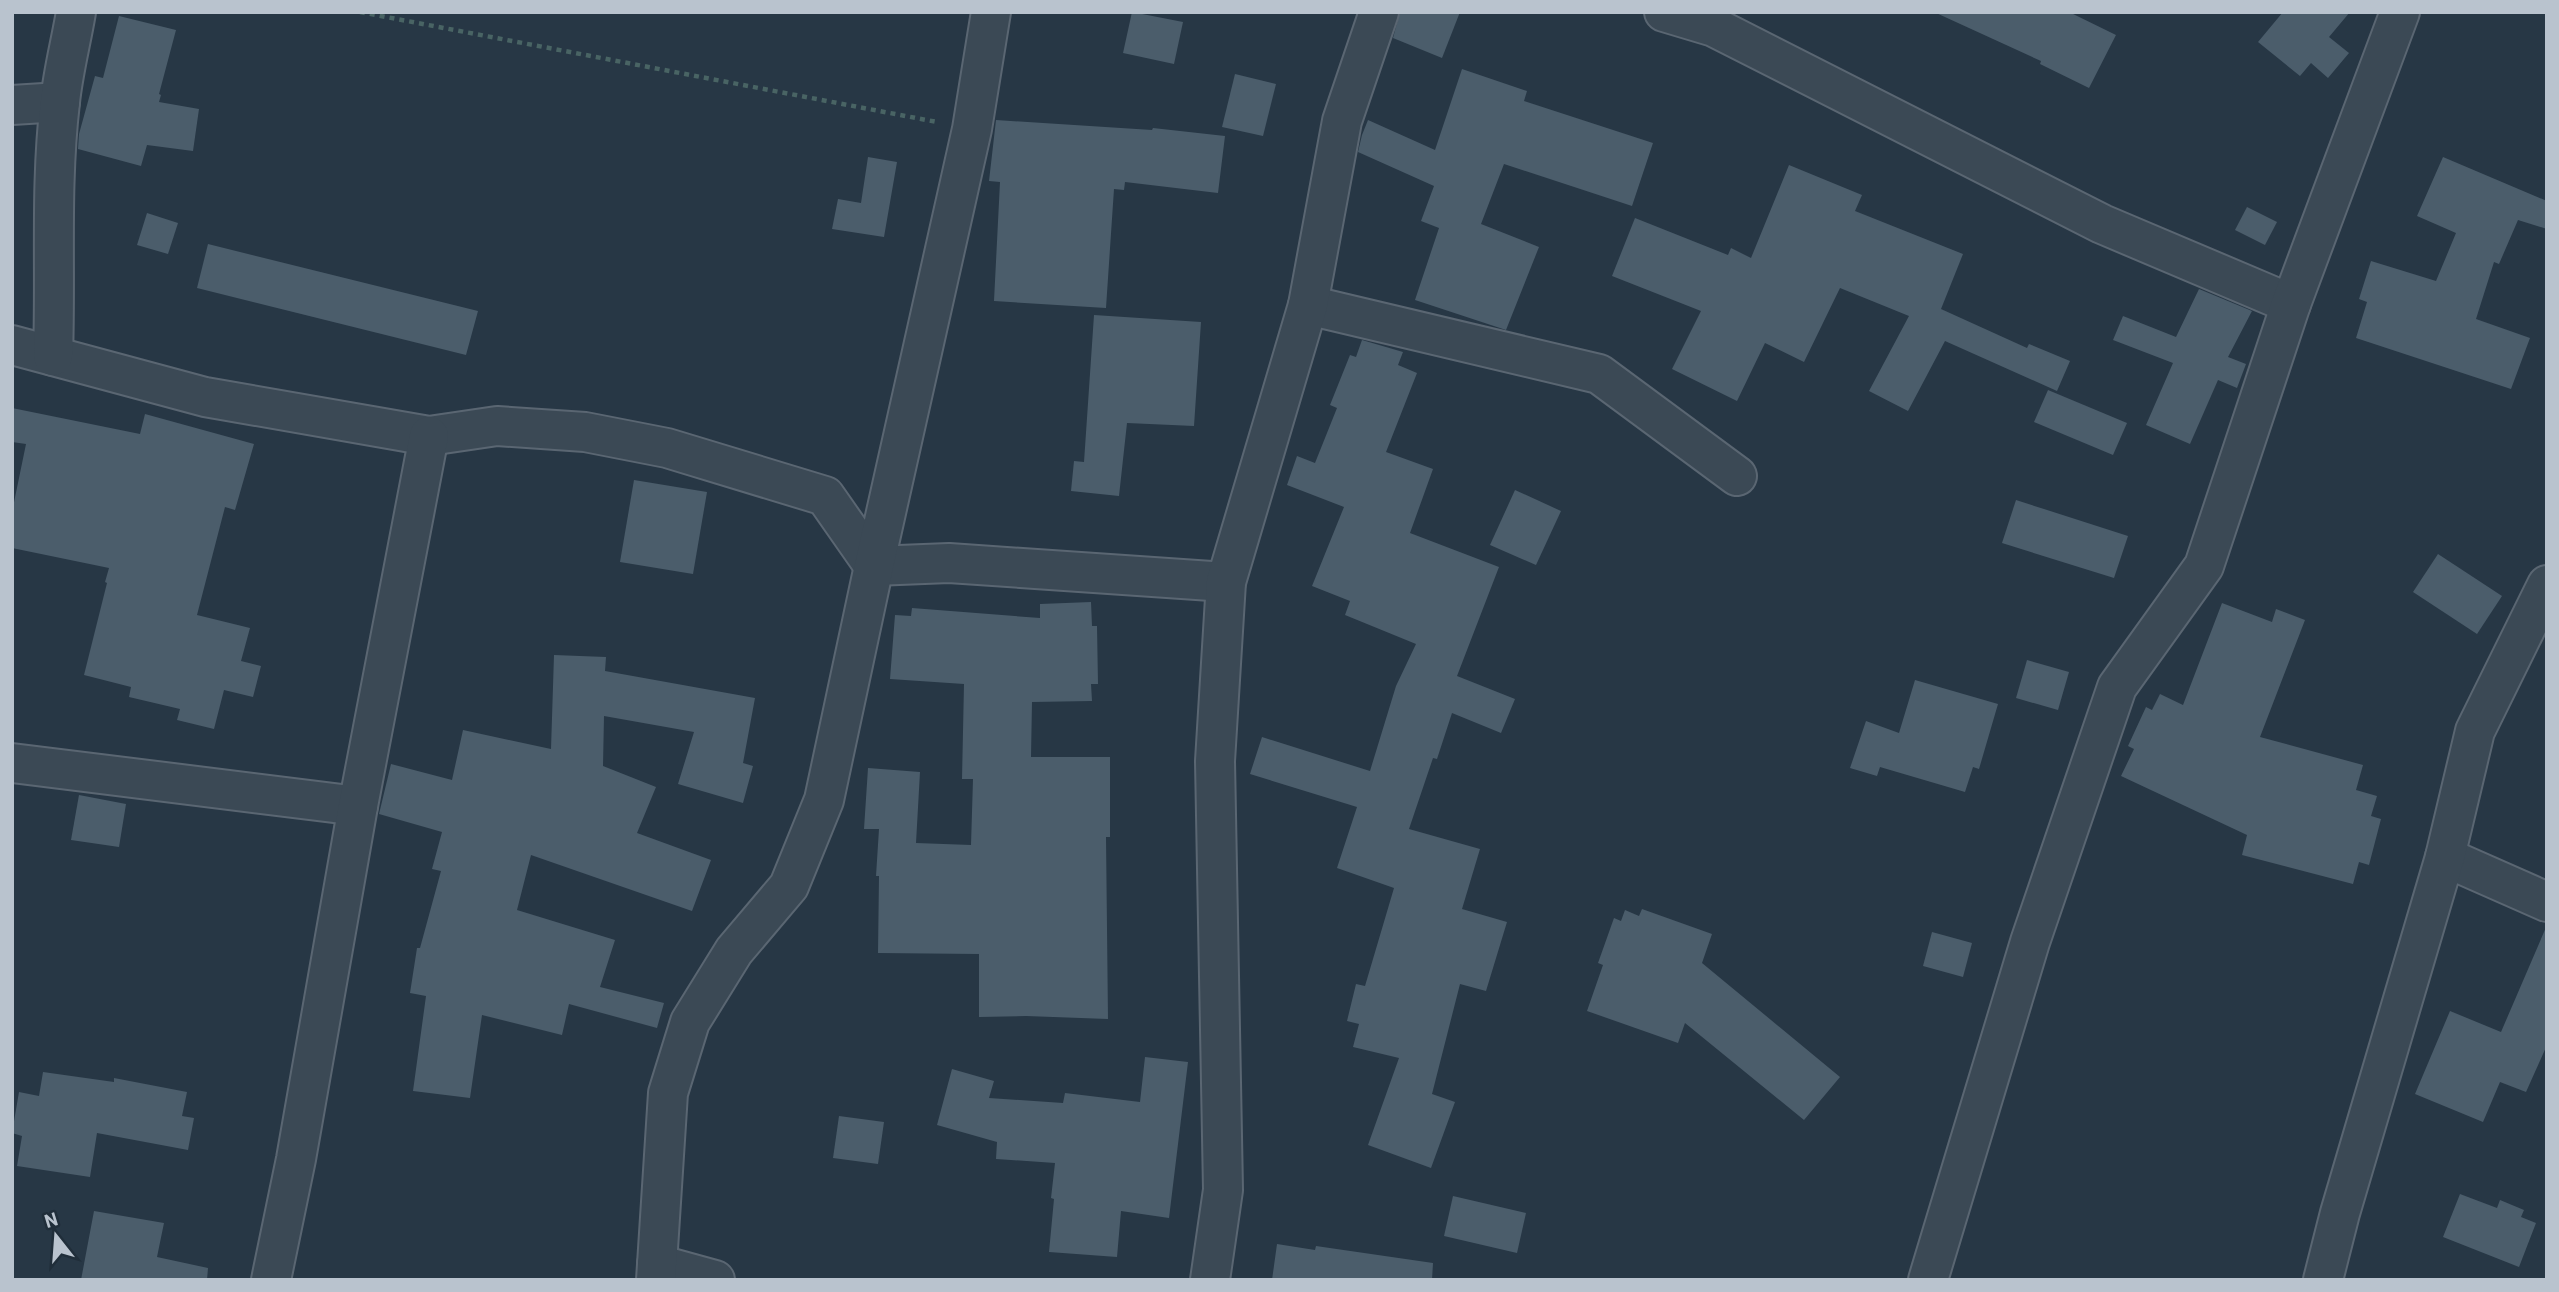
<svg xmlns="http://www.w3.org/2000/svg" width="2559" height="1292" viewBox="0 0 2559 1292" font-family="Barlow,sans-serif">
<style>
.building{fill:#4b5d6b}
.lines{fill:none;stroke-linecap:round;stroke-linejoin:round}
.minor-casing{stroke:#5a6672;stroke-width:42}
.path{stroke:#496464;stroke-width:4.5;stroke-dasharray:5 5;stroke-linecap:butt}
.minor{stroke:#3b4955;stroke-width:38}
</style>
<rect width="100%" height="100%" fill="#273745"/>
<g class="building">
<path d="M 1132,12 L 1183,22 L 1174,64 L 1123,53 Z"/>
<path d="M 1400,12 L 1460,12 L 1442,58 L 1393,38 Z"/>
<path d="M 1934,12 L 2069,12 L 2116,35 L 2089,88 L 2040,64 L 2041,61 Z"/>
<path d="M 2283,12 L 2350,12 L 2329,37 L 2349,53 L 2328,78 L 2311,63 L 2300,76 L 2258,42 Z"/>
<path d="M 119,16 L 176,30 L 159,94 L 161,95 L 159,102 L 199,109 L 193,151 L 147,145 L 141,166 L 78,149 L 79,134 L 95,76 L 103,78 Z"/>
<path d="M 1462,69 L 1527,91 L 1524,101 L 1653,143 L 1632,206 L 1504,164 L 1481,224 L 1539,247 L 1506,330 L 1415,300 L 1439,228 L 1421,221 L 1434,186 L 1358,152 L 1362,135 L 1368,120 L 1435,150 Z"/>
<path d="M 1235,74 L 1276,84 L 1263,136 L 1222,127 Z"/>
<path d="M 996,120 L 1152,130 L 1153,128 L 1225,136 L 1218,193 L 1125,182 L 1124,190 L 1114,189 L 1106,308 L 994,301 L 1000,182 L 989,181 Z"/>
<path d="M 868,157 L 897,162 L 884,237 L 832,229 L 838,199 L 861,203 Z"/>
<path d="M 2443,157 L 2547,201 L 2547,229 L 2518,220 L 2499,264 L 2494,262 L 2476,319 L 2530,338 L 2511,389 L 2356,338 L 2367,302 L 2359,299 L 2371,261 L 2436,281 L 2456,233 L 2417,216 Z"/>
<path d="M 1789,165 L 1862,195 L 1855,211 L 1963,254 L 1941,309 L 2027,348 L 2029,344 L 2070,361 L 2057,391 L 1945,341 L 1908,411 L 1869,391 L 1909,316 L 1840,288 L 1804,362 L 1765,343 L 1737,401 L 1672,369 L 1701,311 L 1612,276 L 1635,218 L 1728,255 L 1731,248 L 1751,258 Z"/>
<path d="M 2247,207 L 2277,222 L 2265,245 L 2235,230 Z"/>
<path d="M 147,213 L 178,223 L 168,254 L 137,245 Z"/>
<path d="M 208,244 L 478,311 L 466,355 L 197,288 Z"/>
<path d="M 2199,289 L 2252,311 L 2228,357 L 2246,364 L 2237,388 L 2218,380 L 2190,444 L 2146,425 L 2173,363 L 2113,340 L 2123,316 L 2176,337 Z"/>
<path d="M 1094,315 L 1201,322 L 1194,426 L 1127,423 L 1119,496 L 1071,491 L 1074,461 L 1084,462 Z"/>
<path d="M 1362,340 L 1403,352 L 1398,365 L 1417,373 L 1386,452 L 1433,469 L 1410,533 L 1499,567 L 1457,676 L 1515,699 L 1501,733 L 1452,713 L 1437,759 L 1433,758 L 1409,829 L 1480,849 L 1462,909 L 1507,922 L 1486,991 L 1460,984 L 1432,1094 L 1455,1102 L 1431,1168 L 1368,1145 L 1399,1058 L 1353,1047 L 1359,1024 L 1347,1021 L 1356,984 L 1365,986 L 1394,888 L 1337,868 L 1357,807 L 1250,774 L 1262,737 L 1370,771 L 1396,686 L 1416,644 L 1345,615 L 1350,601 L 1312,586 L 1344,507 L 1287,485 L 1297,456 L 1315,463 L 1337,408 L 1330,405 L 1350,355 L 1356,357 Z"/>
<path d="M 2048,390 L 2127,423 L 2113,455 L 2034,422 Z"/>
<path d="M 12,408 L 140,434 L 145,414 L 254,444 L 235,510 L 225,507 L 197,615 L 250,628 L 241,661 L 261,666 L 253,697 L 224,690 L 214,729 L 177,720 L 180,709 L 129,697 L 131,687 L 84,675 L 107,583 L 105,582 L 109,568 L 12,548 L 12,512 L 26,444 L 12,442 Z"/>
<path d="M 634,480 L 707,492 L 693,574 L 620,562 Z"/>
<path d="M 1515,490 L 1561,511 L 1536,565 L 1490,545 Z"/>
<path d="M 2016,500 L 2128,536 L 2114,578 L 2002,543 Z"/>
<path d="M 2438,554 L 2502,596 L 2477,634 L 2413,592 Z"/>
<path d="M 1091,602 L 1092,626 L 1097,626 L 1098,684 L 1091,684 L 1092,701 L 1032,702 L 1031,757 L 1110,757 L 1110,837 L 1106,837 L 1108,1019 L 1026,1016 L 979,1017 L 979,954 L 878,953 L 879,876 L 876,876 L 879,829 L 864,829 L 868,768 L 920,772 L 916,843 L 971,845 L 973,779 L 962,779 L 964,684 L 890,679 L 895,615 L 911,616 L 912,608 L 1040,618 L 1040,604 Z"/>
<path d="M 2222,603 L 2272,622 L 2276,609 L 2305,620 L 2260,737 L 2363,765 L 2356,790 L 2377,796 L 2371,816 L 2381,819 L 2369,865 L 2359,862 L 2353,884 L 2242,855 L 2247,835 L 2121,776 L 2134,749 L 2128,746 L 2146,707 L 2152,710 L 2160,694 L 2183,705 Z"/>
<path d="M 554,655 L 606,657 L 605,671 L 755,698 L 743,763 L 753,766 L 743,803 L 678,784 L 694,732 L 604,716 L 603,766 L 656,787 L 637,833 L 711,860 L 692,911 L 531,855 L 517,910 L 615,940 L 600,987 L 664,1003 L 657,1028 L 569,1004 L 562,1035 L 482,1015 L 470,1098 L 413,1091 L 426,996 L 410,993 L 417,948 L 420,948 L 441,871 L 432,869 L 442,832 L 379,814 L 391,764 L 452,780 L 463,730 L 551,749 Z"/>
<path d="M 2027,660 L 2069,672 L 2058,710 L 2016,698 Z"/>
<path d="M 1915,680 L 1998,704 L 1979,769 L 1973,767 L 1965,792 L 1880,767 L 1877,776 L 1850,768 L 1866,721 L 1899,733 Z"/>
<path d="M 79,795 L 126,804 L 119,847 L 71,840 Z"/>
<path d="M 1642,909 L 1712,934 L 1702,963 L 1840,1077 L 1804,1120 L 1685,1023 L 1678,1043 L 1587,1011 L 1603,965 L 1598,963 L 1614,918 L 1621,921 L 1625,910 L 1639,916 Z"/>
<path d="M 2547,925 L 2547,1045 L 2526,1092 L 2500,1082 L 2483,1122 L 2415,1094 L 2450,1011 L 2501,1032 Z"/>
<path d="M 1932,932 L 1972,943 L 1963,977 L 1923,966 Z"/>
<path d="M 1145,1057 L 1188,1062 L 1169,1218 L 1121,1211 L 1117,1257 L 1049,1252 L 1054,1199 L 1051,1198 L 1055,1163 L 996,1159 L 997,1142 L 937,1125 L 952,1069 L 994,1081 L 989,1098 L 1063,1103 L 1065,1093 L 1140,1102 Z"/>
<path d="M 43,1072 L 114,1082 L 114,1078 L 187,1092 L 182,1116 L 194,1118 L 188,1150 L 97,1133 L 90,1177 L 17,1166 L 22,1136 L 12,1133 L 19,1092 L 39,1096 Z"/>
<path d="M 839,1116 L 884,1122 L 878,1164 L 833,1158 Z"/>
<path d="M 2460,1194 L 2497,1208 L 2500,1200 L 2524,1210 L 2521,1217 L 2536,1223 L 2519,1267 L 2443,1237 Z"/>
<path d="M 1453,1196 L 1526,1213 L 1517,1253 L 1444,1236 Z"/>
<path d="M 94,1211 L 164,1223 L 157,1257 L 208,1268 L 207,1280 L 81,1280 Z"/>
<path d="M 1277,1244 L 1315,1250 L 1316,1246 L 1433,1263 L 1432,1280 L 1272,1280 Z"/>
</g>
<g class="lines">
<g class="minor-casing">
<g id="minor">
<path d="M 1664,12 L 1714,27 L 2102,224 L 2291,304"/>
<path d="M 12,105 L 60,102"/>
<path d="M 1308,305 L 1599,374 L 1737,476"/>
<path d="M 12,345 L 205,397 L 429,436 L 497,426 L 585,432 L 667,448 L 825,496 L 874,566 L 949,563 L 1226,582"/>
<path d="M 53,356 C 56,271 50,187 60,102 C 63,72 71,42 76,12"/>
<path d="M 12,763 L 358,806"/>
<path d="M 2445,857 L 2547,902"/>
<path d="M 657,1264 L 715,1280"/>
<path d="M 271,1280 L 296,1159 L 358,806 L 429,436"/>
<path d="M 656,1280 L 668,1093 L 690,1022 L 734,951 L 789,886 L 824,800 L 874,566 L 972,129 L 991,12"/>
<path d="M 1210,1280 L 1223,1190 L 1215,761 L 1226,582 L 1308,305 L 1342,121 L 1379,12"/>
<path d="M 1928,1280 L 2030,942 L 2117,687 L 2204,566 L 2291,304 L 2400,12"/>
<path d="M 2323,1280 L 2340,1213 L 2445,857 L 2475,731 L 2547,585"/>
</g>
</g>
<path class="path" d="M 360,12 L 937,122"/>
<use href="#minor" class="minor"/>
</g>
<rect width="2559" height="1292" fill="none" stroke="#b9c3ce" stroke-width="28"/>
<g transform="translate(56 1236) rotate(343)" stroke="#202e3a" stroke-width="5" paint-order="stroke">
<path d="M0-5L12 26L0 18L-12 26Z" fill="#b9c3ce"/>
<text y="-10" font-size="19" font-weight="bold" text-anchor="middle" fill="#b9c3ce">N</text>
</g>
</svg>
